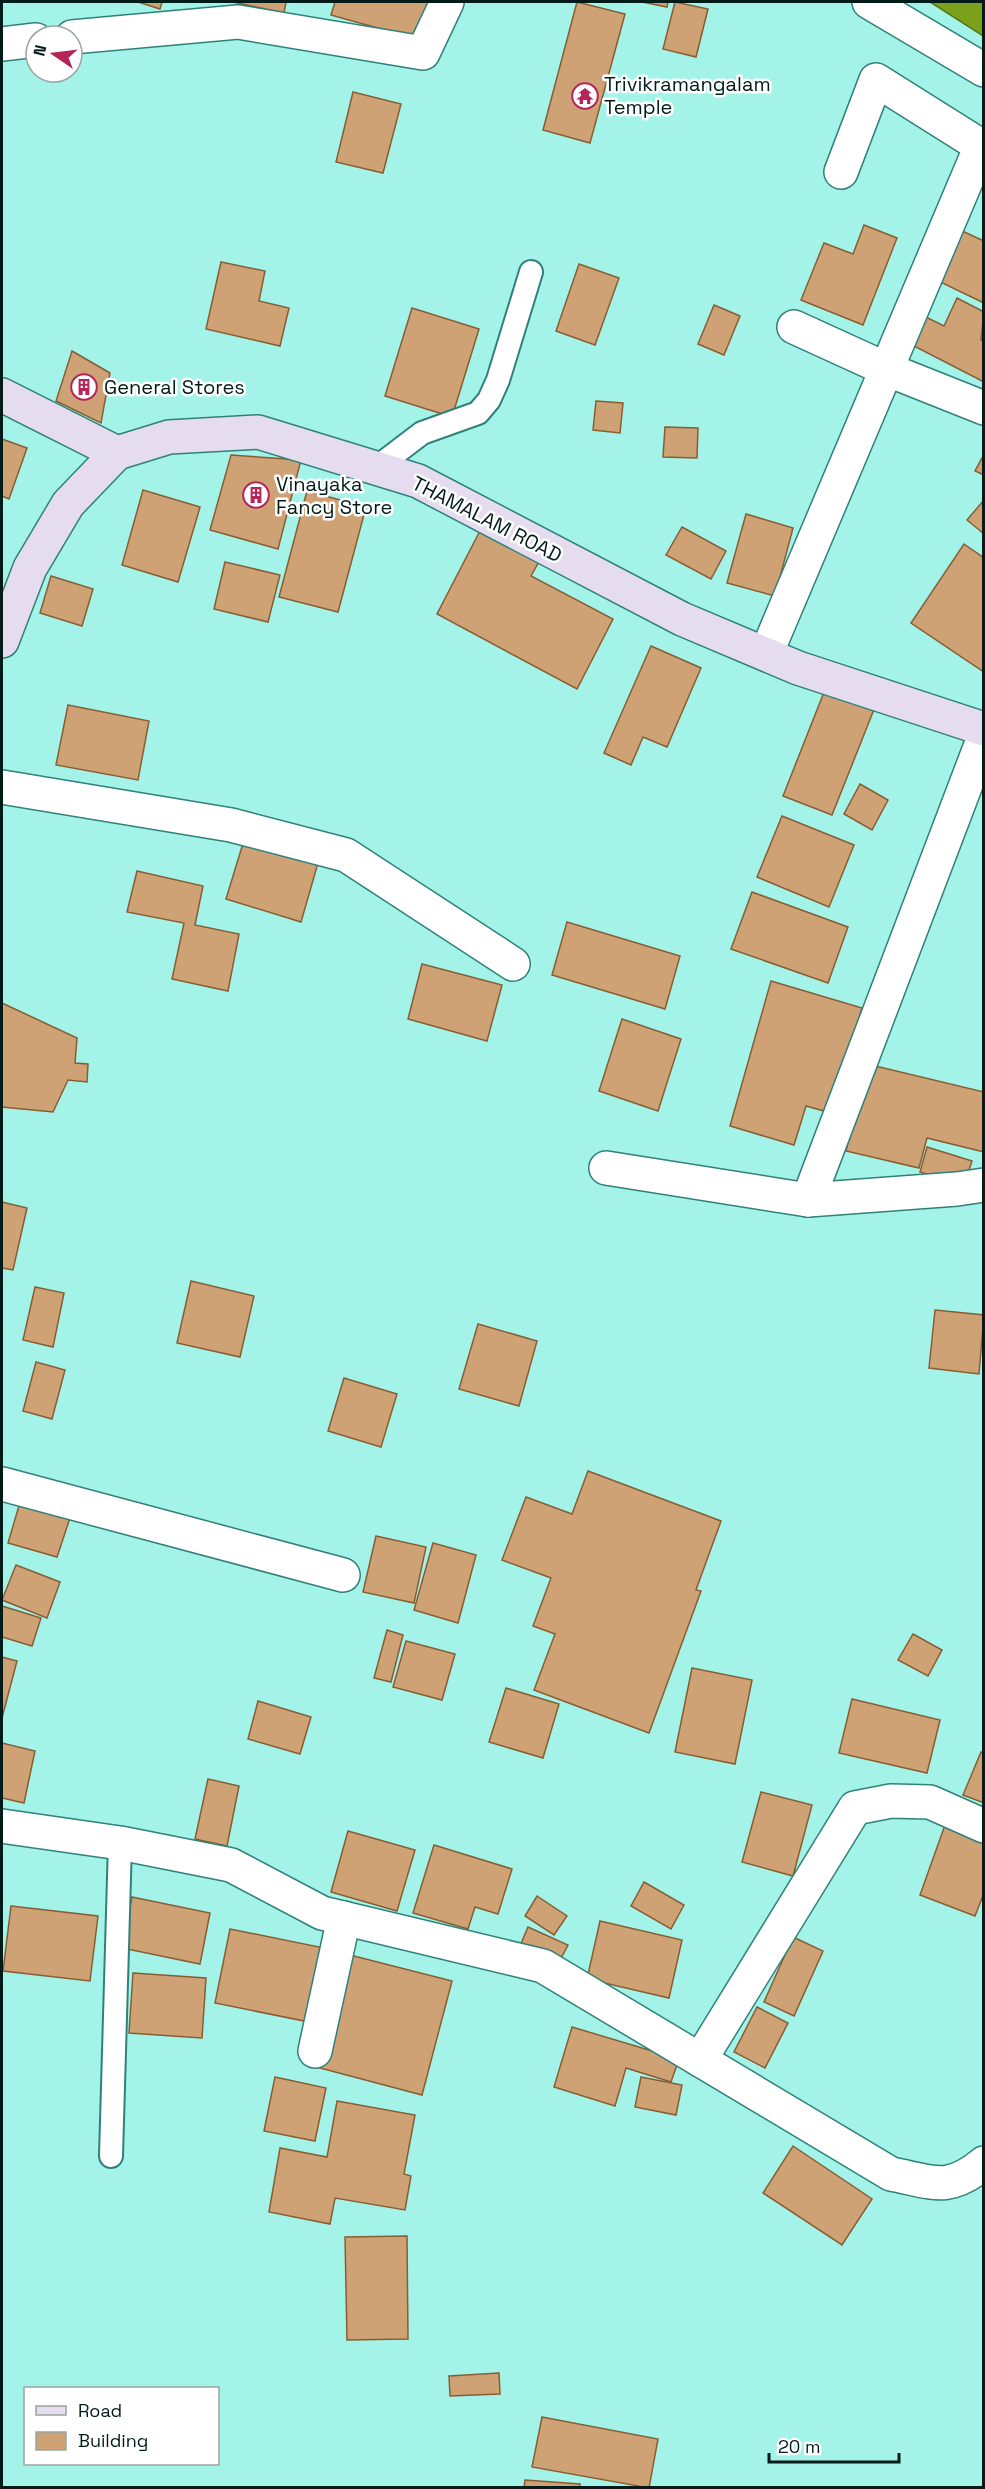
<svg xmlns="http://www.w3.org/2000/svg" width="985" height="2489" viewBox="0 0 985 2489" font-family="'Space Grotesk',sans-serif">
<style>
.water{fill:#7aa01c;stroke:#55781b;stroke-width:1.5}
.building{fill:#cfa276;stroke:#875e33;stroke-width:1.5}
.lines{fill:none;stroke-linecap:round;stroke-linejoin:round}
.lane-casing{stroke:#308179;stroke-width:26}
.street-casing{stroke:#308179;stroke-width:36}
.secondary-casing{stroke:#308179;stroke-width:36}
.lane{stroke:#fff;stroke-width:22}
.street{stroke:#fff;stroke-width:33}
.secondary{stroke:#e5dcef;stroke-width:33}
.labels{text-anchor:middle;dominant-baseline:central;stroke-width:5;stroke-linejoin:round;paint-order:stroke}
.poi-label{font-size:20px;fill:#001b18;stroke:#fff;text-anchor:start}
.street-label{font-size:20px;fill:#001b18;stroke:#fff}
</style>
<rect width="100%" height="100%" fill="#a4f3e9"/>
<path class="water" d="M 930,2 L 983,2 L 983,36 Z"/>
<g class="building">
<path d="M 138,2 L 162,2 L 160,9 Z"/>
<path d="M 233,2 L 286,2 L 284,13 Z"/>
<path d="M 335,2 L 436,2 L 424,41 L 331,15 Z"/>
<path d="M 577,2 L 625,14 L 590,143 L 543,130 Z"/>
<path d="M 642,2 L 668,2 L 667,7 Z"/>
<path d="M 675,2 L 708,9 L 696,57 L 663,49 Z"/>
<path d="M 353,92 L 401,104 L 383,173 L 336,162 Z"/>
<path d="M 864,225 L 897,238 L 863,325 L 801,300 L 824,243 L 853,254 Z"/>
<path d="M 960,230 L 984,241 L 984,303 L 936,280 Z"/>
<path d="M 221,262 L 265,271 L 259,301 L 289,308 L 280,346 L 206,329 Z"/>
<path d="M 579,264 L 619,278 L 595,345 L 556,331 Z"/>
<path d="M 957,298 L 984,312 L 981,340 L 984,341 L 984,382 L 910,344 L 924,316 L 944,326 Z"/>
<path d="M 714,305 L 740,316 L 724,355 L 698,344 Z"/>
<path d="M 412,308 L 479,329 L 452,417 L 385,396 Z"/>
<path d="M 72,351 L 110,373 L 101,423 L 56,401 Z"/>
<path d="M 596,401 L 623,403 L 620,433 L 593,430 Z"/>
<path d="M 665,427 L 698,428 L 697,458 L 663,457 Z"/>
<path d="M 2,439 L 27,448 L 9,499 L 2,496 Z"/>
<path d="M 984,454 L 984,475 L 975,471 Z"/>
<path d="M 231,455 L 301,460 L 278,549 L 210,530 Z"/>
<path d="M 143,490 L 200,507 L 178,582 L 122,565 Z"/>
<path d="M 307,491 L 366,507 L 338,612 L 279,597 Z"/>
<path d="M 984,500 L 984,534 L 967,520 Z"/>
<path d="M 746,514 L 793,528 L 775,596 L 727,583 Z"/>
<path d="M 482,527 L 541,558 L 531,576 L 613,619 L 577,689 L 437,614 Z"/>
<path d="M 682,527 L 726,551 L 711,579 L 666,555 Z"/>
<path d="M 964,544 L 984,558 L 984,672 L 911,623 Z"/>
<path d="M 225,562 L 280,575 L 268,622 L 214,609 Z"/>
<path d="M 51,576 L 93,589 L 82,626 L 40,613 Z"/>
<path d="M 651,646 L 701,668 L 667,747 L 643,737 L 631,765 L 604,753 Z"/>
<path d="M 828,682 L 877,702 L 832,815 L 783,796 Z"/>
<path d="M 68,705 L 149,721 L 138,780 L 56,765 Z"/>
<path d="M 860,784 L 888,800 L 872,830 L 844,814 Z"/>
<path d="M 782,816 L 854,845 L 829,907 L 757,877 Z"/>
<path d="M 244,840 L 318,863 L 301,922 L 226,899 Z"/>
<path d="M 137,871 L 203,886 L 195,925 L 239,934 L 228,991 L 172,979 L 184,923 L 127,912 Z"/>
<path d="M 752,892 L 848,927 L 828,983 L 731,949 Z"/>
<path d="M 567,922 L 680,956 L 665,1009 L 552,975 Z"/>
<path d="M 422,964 L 502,985 L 487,1041 L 408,1019 Z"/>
<path d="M 771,981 L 862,1008 L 831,1113 L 806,1106 L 794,1145 L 730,1126 Z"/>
<path d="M 2,1003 L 77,1038 L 75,1063 L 88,1064 L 87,1082 L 68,1080 L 53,1112 L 2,1107 Z"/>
<path d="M 622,1019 L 681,1039 L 658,1111 L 599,1091 Z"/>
<path d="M 867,1064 L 984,1092 L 984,1152 L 927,1138 L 919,1168 L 846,1151 Z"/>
<path d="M 927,1147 L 972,1161 L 964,1185 L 920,1172 Z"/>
<path d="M 2,1202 L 27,1208 L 13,1270 L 2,1268 Z"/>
<path d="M 191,1281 L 254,1296 L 240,1357 L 177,1343 Z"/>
<path d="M 35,1287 L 64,1293 L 53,1347 L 23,1340 Z"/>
<path d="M 935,1310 L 984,1315 L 979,1374 L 929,1368 Z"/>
<path d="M 478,1324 L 537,1341 L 519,1406 L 459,1389 Z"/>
<path d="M 36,1362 L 65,1370 L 52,1419 L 23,1411 Z"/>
<path d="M 344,1378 L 397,1394 L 381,1447 L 328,1431 Z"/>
<path d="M 588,1471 L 721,1521 L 696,1590 L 701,1591 L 649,1733 L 534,1690 L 555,1634 L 533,1626 L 551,1578 L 502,1560 L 526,1497 L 572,1514 Z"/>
<path d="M 21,1499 L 71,1515 L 57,1557 L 8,1543 Z"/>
<path d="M 376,1536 L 426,1547 L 414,1603 L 363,1592 Z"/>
<path d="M 433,1543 L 476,1555 L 458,1623 L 414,1610 Z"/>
<path d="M 16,1565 L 60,1582 L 47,1618 L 2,1600 Z"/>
<path d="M 2,1606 L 41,1618 L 32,1646 L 2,1637 Z"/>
<path d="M 387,1630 L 403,1635 L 391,1682 L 374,1678 Z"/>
<path d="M 913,1634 L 942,1650 L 928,1676 L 898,1660 Z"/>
<path d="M 406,1641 L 455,1654 L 442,1700 L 393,1687 Z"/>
<path d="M 2,1657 L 17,1661 L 2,1718 Z"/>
<path d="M 692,1668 L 752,1680 L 735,1764 L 675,1752 Z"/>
<path d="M 506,1688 L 559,1704 L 543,1758 L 489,1742 Z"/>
<path d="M 852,1699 L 940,1720 L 927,1773 L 839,1753 Z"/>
<path d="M 258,1701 L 311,1717 L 300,1754 L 248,1739 Z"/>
<path d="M 2,1743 L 35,1751 L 24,1803 L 2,1798 Z"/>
<path d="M 981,1752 L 984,1753 L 984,1803 L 963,1795 Z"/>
<path d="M 208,1779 L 239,1786 L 227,1846 L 195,1839 Z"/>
<path d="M 761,1792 L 812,1805 L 793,1876 L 742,1862 Z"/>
<path d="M 945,1825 L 984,1839 L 984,1893 L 975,1916 L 920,1895 Z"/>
<path d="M 348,1831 L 415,1850 L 397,1911 L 331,1892 Z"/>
<path d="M 434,1845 L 512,1869 L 498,1914 L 475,1907 L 468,1929 L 413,1913 Z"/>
<path d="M 644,1882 L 684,1905 L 671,1929 L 631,1906 Z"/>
<path d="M 537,1896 L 567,1916 L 554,1935 L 525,1916 Z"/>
<path d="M 132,1897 L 210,1913 L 200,1964 L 122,1948 Z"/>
<path d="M 11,1906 L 98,1916 L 90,1981 L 3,1971 Z"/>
<path d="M 600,1921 L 682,1940 L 669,1998 L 587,1979 Z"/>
<path d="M 528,1927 L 568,1945 L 558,1964 L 520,1946 Z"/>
<path d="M 230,1929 L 329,1949 L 314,2023 L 215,2003 Z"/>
<path d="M 793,1937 L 823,1951 L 794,2016 L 764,2002 Z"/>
<path d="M 350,1955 L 452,1981 L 422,2095 L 320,2068 Z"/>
<path d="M 133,1973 L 206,1978 L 202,2038 L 129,2033 Z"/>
<path d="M 757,2007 L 788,2023 L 765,2068 L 734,2052 Z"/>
<path d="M 572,2027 L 679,2059 L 671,2082 L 626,2068 L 615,2106 L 554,2087 Z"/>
<path d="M 275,2077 L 326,2088 L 315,2141 L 264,2131 Z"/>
<path d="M 641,2077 L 682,2085 L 676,2115 L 635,2107 Z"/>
<path d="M 337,2101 L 415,2115 L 404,2174 L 411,2176 L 405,2210 L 335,2198 L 330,2224 L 269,2212 L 280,2148 L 327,2157 Z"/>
<path d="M 793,2146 L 872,2199 L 842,2245 L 763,2193 Z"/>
<path d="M 407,2236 L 408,2339 L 347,2340 L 345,2237 Z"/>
<path d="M 499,2373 L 500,2394 L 450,2396 L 449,2376 Z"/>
<path d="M 542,2417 L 658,2439 L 649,2488 L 532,2467 Z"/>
<path d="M 525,2480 L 580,2484 L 580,2488 L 524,2488 Z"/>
</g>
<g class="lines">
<g class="lane-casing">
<g id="lane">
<path d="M 376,468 L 422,433 L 478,413 L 489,400 L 498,380 L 531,272"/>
<path d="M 111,2156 L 120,1843"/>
</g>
</g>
<g class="street-casing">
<g id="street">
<path d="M 869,2 L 984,70"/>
<path d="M 72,37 L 238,22 L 423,53 L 447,2"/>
<path d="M 2,44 L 36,40"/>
<path d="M 794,327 L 886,369 L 984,408"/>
<path d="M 766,654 L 981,146 L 876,80 L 841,172"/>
<path d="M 2,787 L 231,825 L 346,855 L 513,964"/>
<path d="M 606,1168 L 808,1200 L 957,1189 L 984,1185"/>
<path d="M 808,1200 L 984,737"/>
<path d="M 2,1484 L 343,1575"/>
<path d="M 2,1826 L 120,1843 L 231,1865 L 322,1913 L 543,1966 L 891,2174 C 933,2182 948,2193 984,2163"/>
<path d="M 315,2051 L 344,1918"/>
<path d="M 700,2060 L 855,1808 L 891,1801 L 930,1802 L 984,1826"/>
</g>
</g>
<g class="secondary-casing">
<g id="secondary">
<path d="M 2,395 L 117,453"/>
<path d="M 2,641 L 30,568 L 68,504 L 117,453 L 169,437 L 258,432 L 418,481 L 682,619 L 798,668 L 984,729"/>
</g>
</g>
<use href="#lane" class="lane"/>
<use href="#street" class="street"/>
<use href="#secondary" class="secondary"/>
</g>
<defs>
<g id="temple-ring" transform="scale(1.35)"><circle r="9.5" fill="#fff" stroke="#b42558" stroke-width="1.5"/><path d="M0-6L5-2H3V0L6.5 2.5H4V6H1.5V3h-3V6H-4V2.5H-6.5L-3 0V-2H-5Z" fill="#b42558"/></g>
<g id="building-ring" transform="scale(1.35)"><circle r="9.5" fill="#fff" stroke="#b42558" stroke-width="1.5"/><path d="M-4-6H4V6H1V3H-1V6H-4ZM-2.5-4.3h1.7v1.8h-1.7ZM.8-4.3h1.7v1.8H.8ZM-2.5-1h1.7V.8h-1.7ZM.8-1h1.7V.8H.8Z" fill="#b42558"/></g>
</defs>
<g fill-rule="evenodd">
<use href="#temple-ring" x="585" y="96"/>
<use href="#building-ring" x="84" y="387"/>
<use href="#building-ring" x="256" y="495"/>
</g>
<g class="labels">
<g class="poi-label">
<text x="604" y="84">Trivikramangalam<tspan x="604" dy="23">Temple</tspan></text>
<text x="104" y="387">General Stores</text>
<text x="276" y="484">Vinayaka<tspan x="276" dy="23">Fancy Store</tspan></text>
</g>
<g class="street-label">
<text transform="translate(487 519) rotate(27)">THAMALAM ROAD</text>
</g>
</g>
<rect width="985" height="2489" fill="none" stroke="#001b18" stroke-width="6"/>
<rect x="24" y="2387" width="195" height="78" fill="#ffffff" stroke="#99a4a3" stroke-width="1.5"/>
<rect x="36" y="2406" width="30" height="9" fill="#e5dcef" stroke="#99a4a3" stroke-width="1.5"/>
<text x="78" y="2417" font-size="18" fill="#001b18">Road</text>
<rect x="36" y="2432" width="30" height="18" fill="#cfa276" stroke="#99a4a3" stroke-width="1.5"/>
<text x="78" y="2447" font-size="18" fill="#001b18">Building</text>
<g transform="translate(54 54) rotate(284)"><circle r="28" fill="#ffffff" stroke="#99a4a3" stroke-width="1.5"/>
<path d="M0-4.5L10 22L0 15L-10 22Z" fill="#b42558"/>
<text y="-9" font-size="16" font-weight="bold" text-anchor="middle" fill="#001b18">N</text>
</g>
<path d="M769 2453v9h130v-9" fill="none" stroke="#001b18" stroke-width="3"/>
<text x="778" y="2453" font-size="18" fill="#001b18" stroke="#ffffff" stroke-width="4.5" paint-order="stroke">20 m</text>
</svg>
